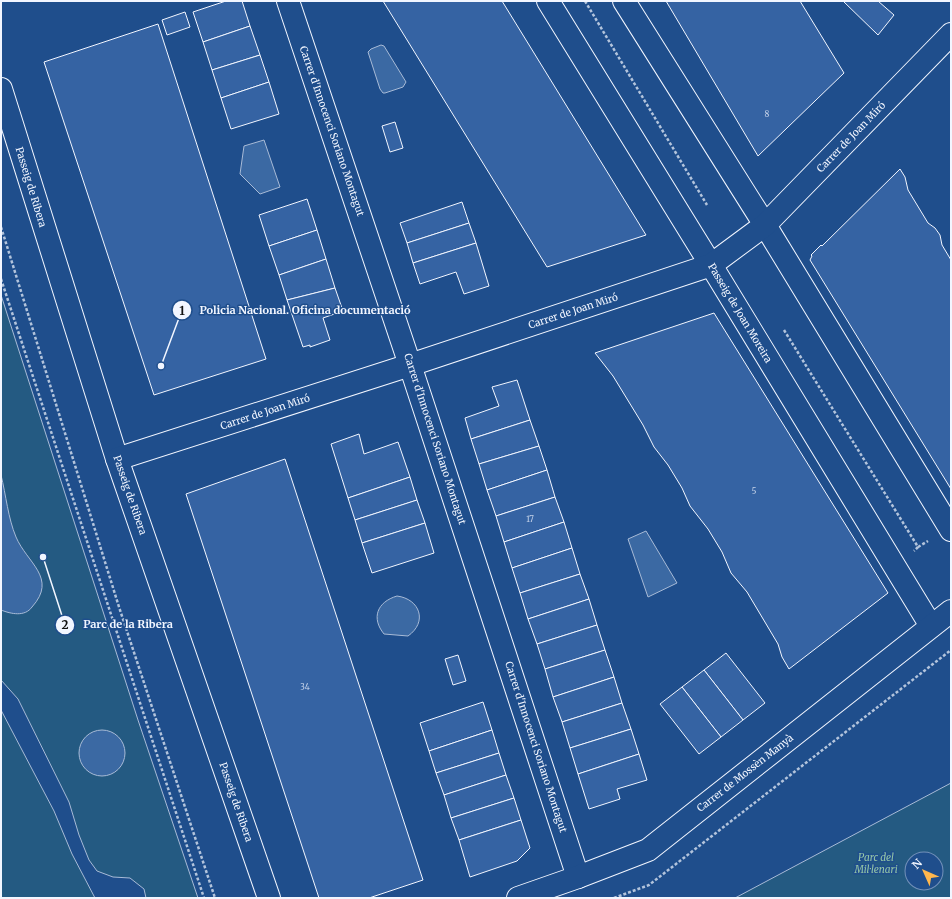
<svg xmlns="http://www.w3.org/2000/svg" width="952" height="899" viewBox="0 0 952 899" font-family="Merriweather,serif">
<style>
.green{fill:#245a82;stroke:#a8bbd7;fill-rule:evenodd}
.water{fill:#3b69a3;stroke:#a8bbd7}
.building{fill:#3563a3;stroke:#f2f6ff}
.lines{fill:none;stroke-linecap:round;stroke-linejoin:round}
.street-casing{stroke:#f2f6ff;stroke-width:24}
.path{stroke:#b3c4dc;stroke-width:2.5;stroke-dasharray:3 2;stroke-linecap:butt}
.street{stroke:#1f4e8c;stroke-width:22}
.labels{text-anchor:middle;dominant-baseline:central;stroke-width:3;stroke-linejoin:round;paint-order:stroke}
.number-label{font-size:8px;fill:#c3d1e8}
.street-label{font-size:10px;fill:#f2f6ff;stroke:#1f4e8c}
.park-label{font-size:10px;font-style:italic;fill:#97c8a6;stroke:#1f4e8c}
.leader{fill:none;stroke:#f2f6ff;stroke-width:1.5}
.callout-dot{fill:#f2f6ff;stroke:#1f4e8c;stroke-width:1.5}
.mark-label{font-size:12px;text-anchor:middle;font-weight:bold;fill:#111}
.callout-label{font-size:11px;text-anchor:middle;font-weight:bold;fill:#f2f6ff;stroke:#1f4e8c;stroke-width:3;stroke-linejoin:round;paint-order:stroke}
</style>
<rect width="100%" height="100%" fill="#1f4e8c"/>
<g class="green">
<path d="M 1,295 L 138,720 L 198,898 L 146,898 L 144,889 L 130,878 L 113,877 L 97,871 L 89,860 L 79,835 L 69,802 L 18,699 L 1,680 Z"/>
<path d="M 1,710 L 54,811 L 72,854 L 95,898 L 1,898 Z"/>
<path d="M 951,783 L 951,898 L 735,898 ZM 912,859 L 936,859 L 936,883 L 912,883 Z"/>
</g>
<g class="water">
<path d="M 381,45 L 384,46 L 406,82 L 403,87 L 385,93 L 383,93 L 380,89 L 368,52 L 371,49 Z"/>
<path d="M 264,140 L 280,187 L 260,194 L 240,174 L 244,146 Z"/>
<path d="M 1,475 C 6,495 8,518 16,537 C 27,563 58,578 32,607 C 25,617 11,614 1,610 Z"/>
<path d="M 646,531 L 677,583 L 648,597 L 628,539 Z"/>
<path d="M 397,596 C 420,599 428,622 408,636 L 384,634 C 371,618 377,602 397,596 Z"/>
<circle cx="102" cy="753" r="23"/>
</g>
<g class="building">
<path d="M 226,1 L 242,1 L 250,26 L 203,42 L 193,12 Z"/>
<path d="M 383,1 L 502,1 L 646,235 L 547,267 Z"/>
<path d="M 666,1 L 800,1 L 844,73 L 758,156 Z"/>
<path d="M 843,1 L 878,1 L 894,15 L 878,35 Z"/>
<path d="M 185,12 L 190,27 L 167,35 L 162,20 Z"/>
<path d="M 158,24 L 266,359 L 154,395 L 44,62 Z"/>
<path d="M 250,26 L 260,55 L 212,70 L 203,42 Z"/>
<path d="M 260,55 L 269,82 L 221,98 L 212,70 Z"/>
<path d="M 269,82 L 279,114 L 231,129 L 221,98 Z"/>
<path d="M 395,122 L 403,148 L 390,152 L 382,126 Z"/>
<path d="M 900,169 L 905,177 L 908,190 L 928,223 L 935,228 L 940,235 L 942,245 L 951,260 L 951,489 L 810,260 L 812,256 L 811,255 L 821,245 L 822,246 Z"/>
<path d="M 307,199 L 317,230 L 269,246 L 259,215 Z"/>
<path d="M 462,202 L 469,223 L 407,243 L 400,223 Z"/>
<path d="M 469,223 L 476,243 L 413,263 L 407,243 Z"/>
<path d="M 317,230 L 326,259 L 279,275 L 269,246 Z"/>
<path d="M 476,243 L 489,286 L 464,294 L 456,272 L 420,284 L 413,263 Z"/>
<path d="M 326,259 L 335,288 L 287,300 L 279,275 Z"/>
<path d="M 335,288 L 343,311 L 323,318 L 330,340 L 310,347 L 310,345 L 303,347 L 287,300 Z"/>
<path d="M 714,313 L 888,593 L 789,669 L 782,657 L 778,644 L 747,592 L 731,573 L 722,552 L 708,529 L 690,506 L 682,488 L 668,465 L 654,447 L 643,425 L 613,376 L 595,353 Z"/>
<path d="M 517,380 L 530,420 L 471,439 L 465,418 L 499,406 L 492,387 Z"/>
<path d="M 530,420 L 539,446 L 479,464 L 471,439 Z"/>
<path d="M 359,434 L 364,454 L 398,442 L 410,477 L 348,498 L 331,444 Z"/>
<path d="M 539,446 L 547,470 L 487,490 L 479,464 Z"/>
<path d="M 285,459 L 423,880 L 369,898 L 319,898 L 186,494 Z"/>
<path d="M 547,470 L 555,497 L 496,516 L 487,490 Z"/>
<path d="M 410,477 L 417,500 L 355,520 L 348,498 Z"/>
<path d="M 555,497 L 564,522 L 504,542 L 496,516 Z"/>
<path d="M 417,500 L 425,523 L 362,543 L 355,520 Z"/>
<path d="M 564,522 L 572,548 L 512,568 L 504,542 Z"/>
<path d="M 425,523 L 434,553 L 372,573 L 362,543 Z"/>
<path d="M 572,548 L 580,574 L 520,593 L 512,568 Z"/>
<path d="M 580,574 L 589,599 L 528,619 L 520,593 Z"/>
<path d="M 589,599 L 597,625 L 537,644 L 528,619 Z"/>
<path d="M 597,625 L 605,650 L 545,669 L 537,644 Z"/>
<path d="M 605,650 L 614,677 L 553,697 L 545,669 Z"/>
<path d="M 726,653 L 765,703 L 743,720 L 704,670 Z"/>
<path d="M 458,655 L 466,681 L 453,685 L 445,659 Z"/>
<path d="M 704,670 L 743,720 L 721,737 L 682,687 Z"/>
<path d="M 614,677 L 622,703 L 562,722 L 553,697 Z"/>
<path d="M 682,687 L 721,737 L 699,754 L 660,704 Z"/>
<path d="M 483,702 L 492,730 L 429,751 L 420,723 Z"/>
<path d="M 622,703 L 631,729 L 570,748 L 562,722 Z"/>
<path d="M 631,729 L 639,754 L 578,774 L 570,748 Z"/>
<path d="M 492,730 L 499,753 L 436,773 L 429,751 Z"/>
<path d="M 499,753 L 506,775 L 444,795 L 436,773 Z"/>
<path d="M 639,754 L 647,780 L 617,789 L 620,799 L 589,809 L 578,774 Z"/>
<path d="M 506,775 L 514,798 L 451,818 L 444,795 Z"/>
<path d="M 514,798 L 521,820 L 459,840 L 451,818 Z"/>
<path d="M 521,820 L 530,848 L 517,861 L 470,877 L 459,840 Z"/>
</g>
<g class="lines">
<g class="street-casing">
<g id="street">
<path d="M 288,1 L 410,365 L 578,877"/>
<path d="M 548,1 L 711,265 L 931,626"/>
<path d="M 624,1 L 765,225 L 951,530"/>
<path d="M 1,89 L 117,459 L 269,898"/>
<path d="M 117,459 L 410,365 L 711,265 L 765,225 L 951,34"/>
<path d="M 518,898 L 578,877 L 648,850 L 951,611"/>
</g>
</g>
<g class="path">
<path d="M 585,1 L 707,205"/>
<path d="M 1,227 L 119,607 L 215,898"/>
<path d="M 1,279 L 204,898"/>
<path d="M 784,330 L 918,547 L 914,551"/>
<path d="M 918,547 L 928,541"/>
<path d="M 614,898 L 649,885 L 951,650"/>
</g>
<use href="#street" class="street"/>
</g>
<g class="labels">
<g class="number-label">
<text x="767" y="114">8</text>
<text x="754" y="491">5</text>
<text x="530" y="519">17</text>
<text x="305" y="687">34</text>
</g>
<g class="street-label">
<text transform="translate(332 131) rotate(71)">Carrer d'Innocenci Soriano Montagut</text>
<text transform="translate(851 137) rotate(-46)">Carrer de Joan Miró</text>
<text transform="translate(31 187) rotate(73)">Passeig de Ribera</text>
<text transform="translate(573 311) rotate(-18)">Carrer de Joan Miró</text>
<text transform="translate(740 313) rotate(59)">Passeig de Joan Moreira</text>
<text transform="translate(265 412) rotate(-18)">Carrer de Joan Miró</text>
<text transform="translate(435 439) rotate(72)">Carrer d'Innocenci Soriano Montagut</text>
<text transform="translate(130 495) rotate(71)">Passeig de Ribera</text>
<text transform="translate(536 747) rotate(72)">Carrer d'Innocenci Soriano Montagut</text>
<text transform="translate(745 773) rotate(-38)">Carrer de Mossèn Manyà</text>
<text transform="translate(236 802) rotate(71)">Passeig de Ribera</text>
</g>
<g class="park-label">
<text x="876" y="857">Parc del<tspan x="876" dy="12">Mil·lenari</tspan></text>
</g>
</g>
<path class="leader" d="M161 366L182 310M43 557L65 625"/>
<g class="callout-dot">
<circle cx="161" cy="366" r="4"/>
<circle cx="43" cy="557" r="4"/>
<circle cx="182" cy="310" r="10"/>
<circle cx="65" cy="625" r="10"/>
</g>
<g class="mark-label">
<text x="182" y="315">1</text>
<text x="65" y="629">2</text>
</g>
<g class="callout-label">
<text x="305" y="314">Policia Nacional. Oficina documentació</text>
<text x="128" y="628">Parc de la Ribera</text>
</g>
<rect width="952" height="899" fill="none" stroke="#f2f6ff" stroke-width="4"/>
<g transform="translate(924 871) rotate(315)"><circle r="19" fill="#1f4e8c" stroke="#7391ba"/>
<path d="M0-3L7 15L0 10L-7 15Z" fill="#ffb74d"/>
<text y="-6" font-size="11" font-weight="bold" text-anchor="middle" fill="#f2f6ff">N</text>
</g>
</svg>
